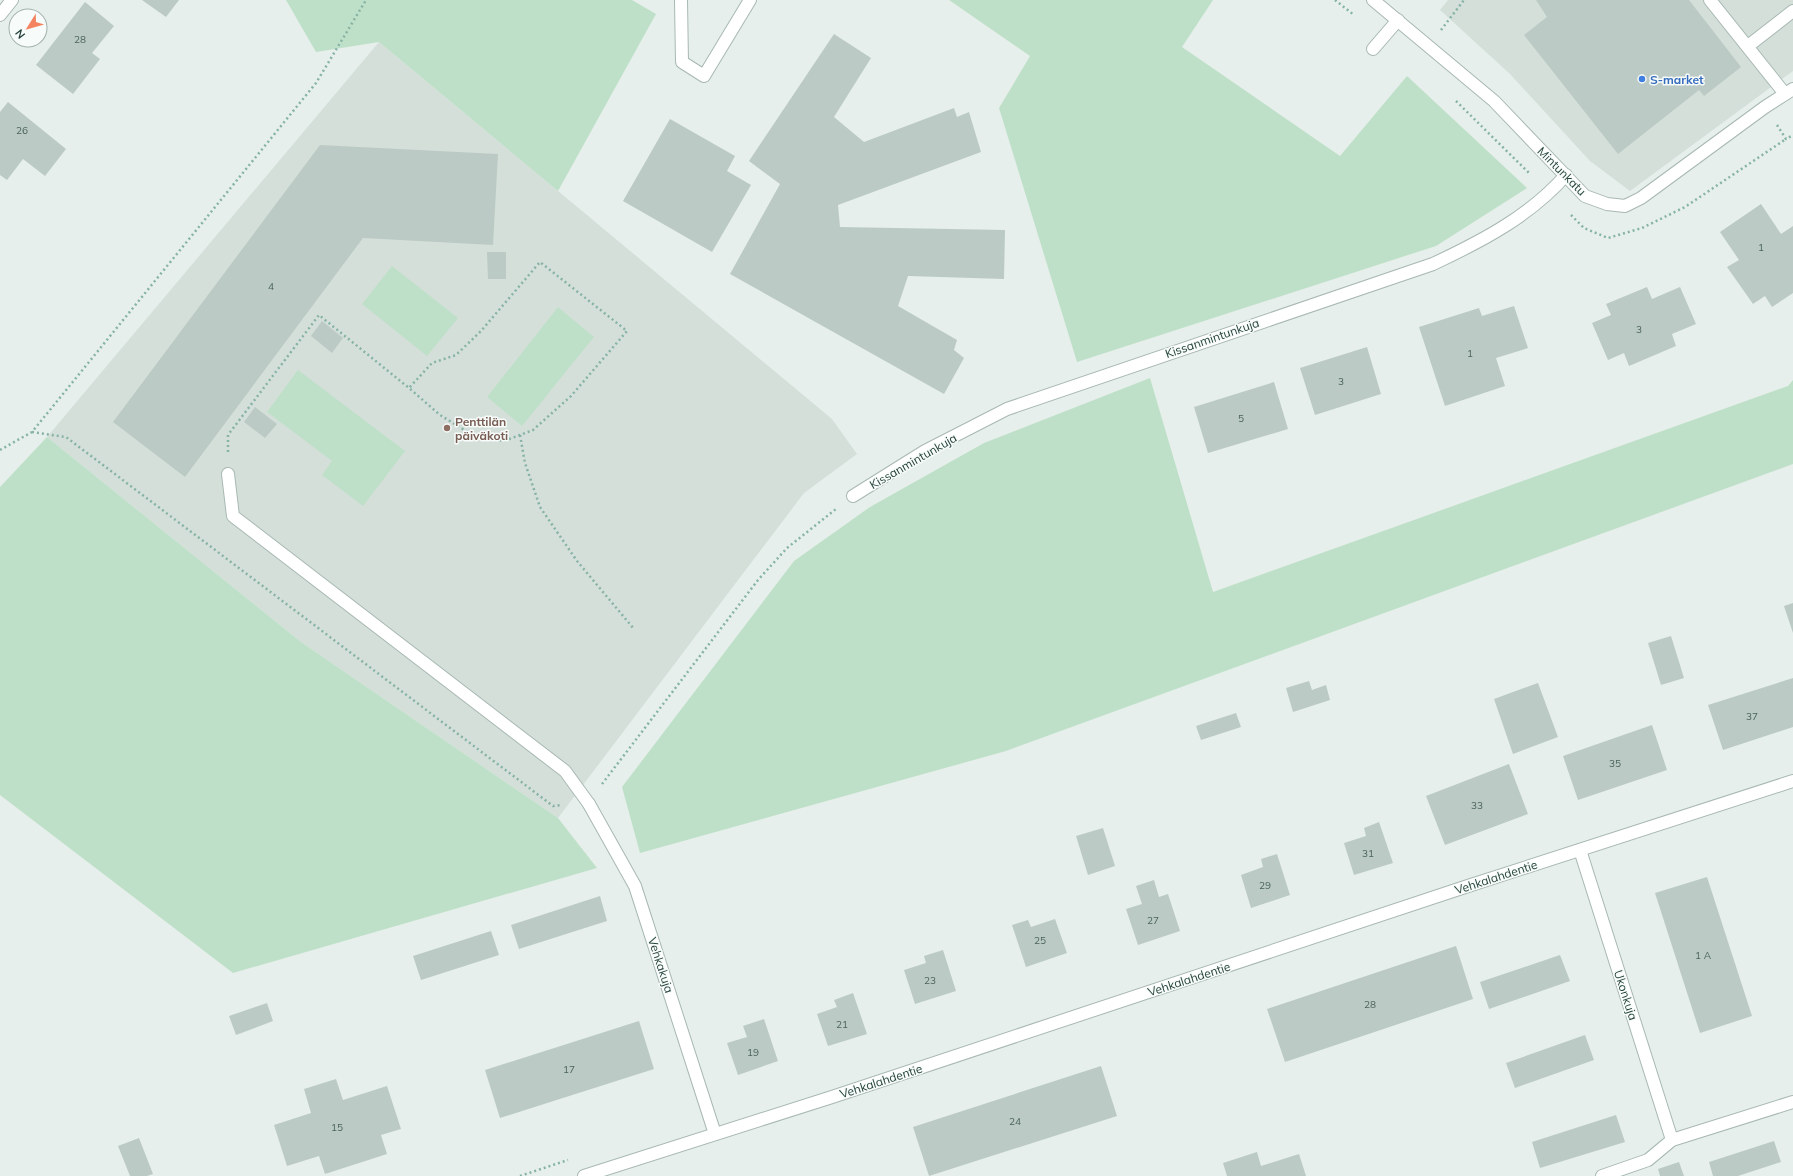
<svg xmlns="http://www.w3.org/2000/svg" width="1793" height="1176" viewBox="0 0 1793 1176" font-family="Mulish,sans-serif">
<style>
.built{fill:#d4dfda}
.green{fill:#bfe0c8}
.building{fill:#bbcac4}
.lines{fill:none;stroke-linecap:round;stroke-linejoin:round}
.service-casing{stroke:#a8b8b2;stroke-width:14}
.minor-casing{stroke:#a8b8b2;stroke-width:14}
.path{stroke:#86b3a5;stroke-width:2.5;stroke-dasharray:2 3;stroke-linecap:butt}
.service{stroke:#fff;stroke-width:12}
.minor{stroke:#fff;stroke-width:12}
.shop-dot{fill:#3f7fe0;stroke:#f7fbf9;stroke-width:1.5}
.education-dot{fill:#8d6e63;stroke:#f7fbf9;stroke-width:1.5}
.labels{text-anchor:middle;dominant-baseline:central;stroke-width:3;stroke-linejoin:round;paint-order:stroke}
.number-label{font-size:10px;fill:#4a645c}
.shop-label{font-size:12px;font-weight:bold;fill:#366cbe;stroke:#f7fbf9;text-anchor:start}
.street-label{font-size:12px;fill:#24423a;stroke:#f7fbf9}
.education-label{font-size:12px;font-weight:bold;fill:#785e54;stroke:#f7fbf9;text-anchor:start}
</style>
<rect width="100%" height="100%" fill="#e6efeb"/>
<g class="built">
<path d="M 1448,0 L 1793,0 L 1793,71 L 1630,191 L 1590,161 L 1510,74 L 1440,10 Z"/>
<path d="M 379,42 L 832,419 L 857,454 L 804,493 L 558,818 L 301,642 L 47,437 Z"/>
</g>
<g class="green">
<path d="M 286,0 L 632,0 L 656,14 L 558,191 L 379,42 L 316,52 Z"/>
<path d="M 949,0 L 1213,0 L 1182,47 L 1340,156 L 1407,76 L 1527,188 L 1436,246 L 1077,362 L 999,108 L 1030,56 Z"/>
<path d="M 392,266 L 458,318 L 427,356 L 362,304 Z"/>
<path d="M 558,307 L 594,337 L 522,426 L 487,397 Z"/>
<path d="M 298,370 L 405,451 L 363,506 L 322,475 L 332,461 L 267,412 Z"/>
<path d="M 1150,378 L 1213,592 L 1788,386 L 1793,380 L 1793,464 L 1006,751 L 640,853 L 622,787 L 794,561 L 870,507 L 984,443 Z"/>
<path d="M 47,437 L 301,642 L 558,818 L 597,868 L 233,973 L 0,795 L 0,487 Z"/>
</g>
<g class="building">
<path d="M 142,0 L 179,0 L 166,17 Z"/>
<path d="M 1536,0 L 1689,0 L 1741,67 L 1704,96 L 1699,90 L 1618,154 L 1524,35 L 1547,17 Z"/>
<path d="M 85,2 L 114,26 L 92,53 L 100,59 L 73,94 L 36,65 Z"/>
<path d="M 834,34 L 871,58 L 834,117 L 864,142 L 954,108 L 957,117 L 969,112 L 981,152 L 838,205 L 840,227 L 1005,230 L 1004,279 L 908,276 L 898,306 L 957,340 L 954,350 L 964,358 L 944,394 L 730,274 L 780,184 L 749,161 Z"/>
<path d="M 8,102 L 66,149 L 45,176 L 23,159 L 7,180 L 0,175 L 0,112 Z"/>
<path d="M 670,119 L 735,156 L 727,171 L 751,185 L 712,252 L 623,201 Z"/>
<path d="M 320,145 L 498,154 L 493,245 L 363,238 L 185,477 L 113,422 Z"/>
<path d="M 1761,204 L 1781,234 L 1793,226 L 1793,293 L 1772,307 L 1765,296 L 1753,304 L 1727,267 L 1739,260 L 1720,232 Z"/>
<path d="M 487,252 L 506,252 L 506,279 L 488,279 Z"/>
<path d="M 1647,287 L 1652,299 L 1680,287 L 1696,324 L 1672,334 L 1676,346 L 1629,366 L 1624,353 L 1608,360 L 1592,323 L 1611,315 L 1606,304 Z"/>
<path d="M 1514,306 L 1528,348 L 1496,358 L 1505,386 L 1445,406 L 1419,327 L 1479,308 L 1482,316 Z"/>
<path d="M 322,321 L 343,338 L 332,353 L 311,336 Z"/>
<path d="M 1367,347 L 1381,394 L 1315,415 L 1300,368 Z"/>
<path d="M 1274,382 L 1288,429 L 1208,453 L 1194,407 Z"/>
<path d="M 255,407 L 277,424 L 265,438 L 244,422 Z"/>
<path d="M 1793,603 L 1793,633 L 1784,606 Z"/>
<path d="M 1671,636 L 1684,678 L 1661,685 L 1648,643 Z"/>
<path d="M 1793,678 L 1793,727 L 1723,750 L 1708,705 Z"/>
<path d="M 1309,681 L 1312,690 L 1326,685 L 1330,700 L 1293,712 L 1286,688 Z"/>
<path d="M 1538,683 L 1558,737 L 1513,754 L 1494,699 Z"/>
<path d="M 1236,713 L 1241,727 L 1201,740 L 1196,726 Z"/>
<path d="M 1652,725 L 1667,770 L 1578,800 L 1563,756 Z"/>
<path d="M 1509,764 L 1528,814 L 1445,845 L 1426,796 Z"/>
<path d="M 1379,822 L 1393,863 L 1354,875 L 1344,843 L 1366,836 L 1364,828 Z"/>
<path d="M 1103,828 L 1115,866 L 1088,875 L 1076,836 Z"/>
<path d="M 1277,854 L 1290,895 L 1251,908 L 1241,875 L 1263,867 L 1261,859 Z"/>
<path d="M 1707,877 L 1752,1016 L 1700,1033 L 1655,893 Z"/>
<path d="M 1154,880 L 1159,897 L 1168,894 L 1180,931 L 1138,945 L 1126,909 L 1142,904 L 1136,886 Z"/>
<path d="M 600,896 L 607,921 L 519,949 L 511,925 Z"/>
<path d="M 1055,919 L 1067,953 L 1026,967 L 1012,925 L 1028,920 L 1031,927 Z"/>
<path d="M 491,931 L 499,955 L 421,980 L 413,956 Z"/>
<path d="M 1456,946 L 1473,999 L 1285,1062 L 1267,1009 Z"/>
<path d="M 943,950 L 956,991 L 915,1004 L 904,970 L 926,963 L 924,956 Z"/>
<path d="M 1560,955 L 1570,981 L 1489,1009 L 1480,982 Z"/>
<path d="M 853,993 L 867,1034 L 828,1046 L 817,1014 L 837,1007 L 834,1000 Z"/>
<path d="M 267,1003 L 273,1021 L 236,1035 L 229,1016 Z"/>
<path d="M 764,1019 L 778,1061 L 738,1075 L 727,1043 L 747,1037 L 743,1026 Z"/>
<path d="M 639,1021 L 654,1069 L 500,1118 L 485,1070 Z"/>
<path d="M 1585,1035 L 1594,1060 L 1515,1088 L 1506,1063 Z"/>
<path d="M 1101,1066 L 1117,1116 L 929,1176 L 913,1127 Z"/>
<path d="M 336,1079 L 343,1100 L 387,1086 L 401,1129 L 381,1135 L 387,1154 L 325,1174 L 319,1156 L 287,1166 L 274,1125 L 311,1113 L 304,1089 Z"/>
<path d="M 1616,1115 L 1625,1142 L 1540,1168 L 1532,1142 Z"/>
<path d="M 139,1138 L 153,1174 L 147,1176 L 130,1176 L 118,1146 Z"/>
<path d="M 1774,1141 L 1781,1162 L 1738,1176 L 1713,1176 L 1709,1162 Z"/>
<path d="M 1257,1152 L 1261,1166 L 1299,1154 L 1306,1176 L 1227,1176 L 1223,1163 Z"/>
<path d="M 1679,1162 L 1684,1176 L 1660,1176 L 1658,1169 Z"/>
</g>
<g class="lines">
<g class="service-casing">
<g id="service">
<path d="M 681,0 L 682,62 L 704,76 L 750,0"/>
<path d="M 1710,0 L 1785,94"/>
<path d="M 1748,46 L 1793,11"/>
<path d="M 1373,49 L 1398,20"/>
<path d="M 228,474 L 233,516 L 565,771 L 589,804"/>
<path d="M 1602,1176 L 1648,1160 L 1672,1140 L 1793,1102"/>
</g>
</g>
<g class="minor-casing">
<g id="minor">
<path d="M 1373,0 L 1494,101 L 1585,196 L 1607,204 L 1625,206 L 1641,198 L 1765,107 L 1793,89"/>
<path d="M 0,15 L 12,0"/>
<path d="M 853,496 L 925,451 L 1007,409 L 1433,264 C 1482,241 1530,216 1566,175"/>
<path d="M 589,804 L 635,886 L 715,1134"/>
<path d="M 1580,850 L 1672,1140"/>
<path d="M 584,1176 L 832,1097 L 1471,885 L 1793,781"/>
</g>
</g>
<g class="path">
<path d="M 1335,0 L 1354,15"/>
<path d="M 1441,30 L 1464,0"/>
<path d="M 1456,101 L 1529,173"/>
<path d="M 1777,125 L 1786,139 L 1793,135"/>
<path d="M 1571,215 L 1584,228 L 1608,238 L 1642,228 L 1685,207 L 1786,139"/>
<path d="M 32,432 L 66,437 L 553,806 L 562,805"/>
<path d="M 520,435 L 525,463 L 540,507 L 577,561 L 634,629"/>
<path d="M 0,450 L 32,432 L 316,83 L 366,0"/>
<path d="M 228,452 L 228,435 L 319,315 L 409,388 L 440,415 L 471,434 L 504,441 L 533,430 L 571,396 L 627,331 L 540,262 L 481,331 L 456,355 L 432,363 L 409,388"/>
<path d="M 602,784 L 758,580 L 787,548 L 836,509"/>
<path d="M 520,1176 L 568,1160"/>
</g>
<use href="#service" class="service"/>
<use href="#minor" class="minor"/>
</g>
<circle class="shop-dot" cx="1642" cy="79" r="4"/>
<circle class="education-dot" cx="447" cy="428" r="4"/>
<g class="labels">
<g class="number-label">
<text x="80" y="39">28</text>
<text x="22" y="130">26</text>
<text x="1761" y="247">1</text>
<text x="271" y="286">4</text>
<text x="1639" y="329">3</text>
<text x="1470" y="353">1</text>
<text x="1341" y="381">3</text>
<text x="1241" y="418">5</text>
<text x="1752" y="716">37</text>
<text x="1615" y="763">35</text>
<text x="1477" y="805">33</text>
<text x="1368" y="853">31</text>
<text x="1265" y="885">29</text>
<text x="1153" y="920">27</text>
<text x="1040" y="940">25</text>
<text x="1703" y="955">1 A</text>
<text x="930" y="980">23</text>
<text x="1370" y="1004">28</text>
<text x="842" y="1024">21</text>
<text x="753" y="1052">19</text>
<text x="569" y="1069">17</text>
<text x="1015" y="1121">24</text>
<text x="337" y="1127">15</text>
</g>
<g class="shop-label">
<text x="1650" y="79">S-market</text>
</g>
<g class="street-label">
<text transform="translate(1562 171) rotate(45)">Mintunkatu</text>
<text transform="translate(1212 338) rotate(-19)">Kissanmintunkuja</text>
<text transform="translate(913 461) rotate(-30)">Kissanmintunkuja</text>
<text transform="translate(1496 877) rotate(-18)">Vehkalahdentie</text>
<text transform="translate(661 965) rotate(72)">Vehkakuja</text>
<text transform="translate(1189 979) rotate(-18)">Vehkalahdentie</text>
<text transform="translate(1626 995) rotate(72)">Ukonkuja</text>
<text transform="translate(881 1081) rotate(-18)">Vehkalahdentie</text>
</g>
<g class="education-label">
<text x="455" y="421">Penttilän<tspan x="455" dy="14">päiväkoti</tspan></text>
</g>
</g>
<g transform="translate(28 28) rotate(233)"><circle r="19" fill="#f7fbf9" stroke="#a3b1ad"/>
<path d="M0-3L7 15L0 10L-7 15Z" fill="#f4845f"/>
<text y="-6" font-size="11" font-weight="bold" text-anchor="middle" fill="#24423a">N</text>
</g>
</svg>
